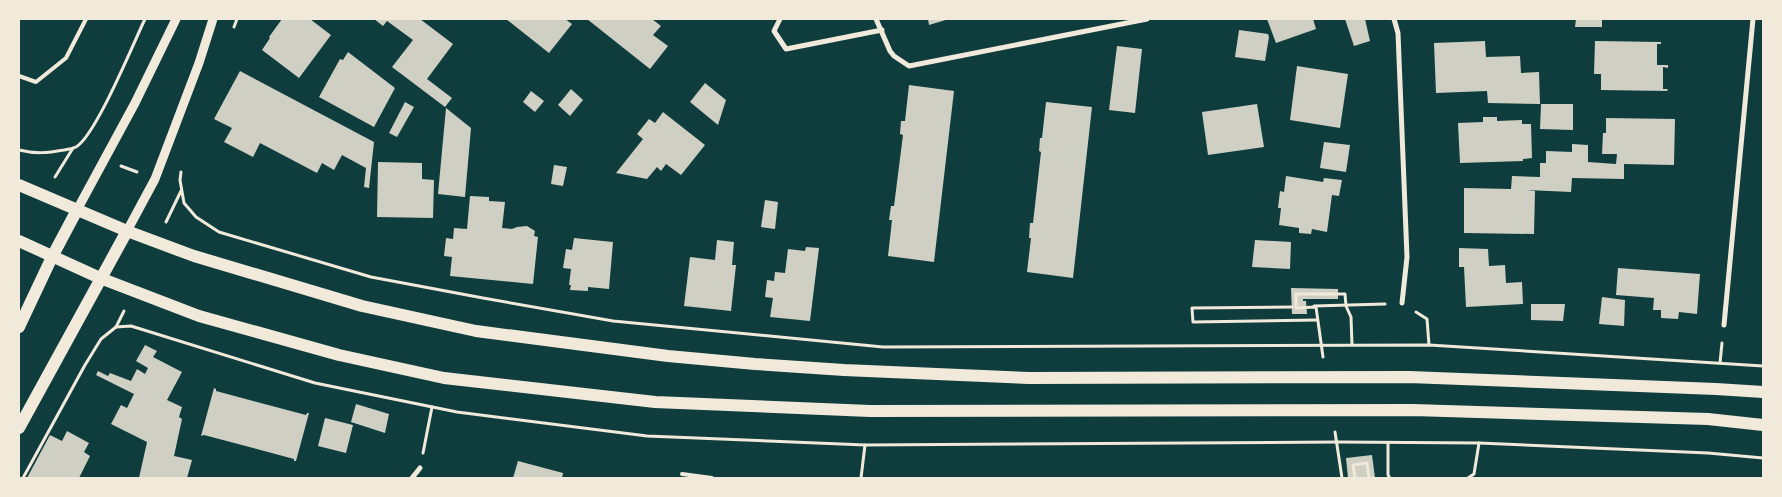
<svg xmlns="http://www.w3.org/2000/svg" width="1782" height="497" viewBox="0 0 1782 497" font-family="Helvetica,sans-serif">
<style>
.building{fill:#cfcfc3}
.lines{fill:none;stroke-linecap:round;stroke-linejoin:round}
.path{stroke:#f1e9da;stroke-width:3}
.service{stroke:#f1e9da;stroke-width:4}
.minor{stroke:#f1e9da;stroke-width:5}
.tertiary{stroke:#f1e9da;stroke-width:9}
.primary{stroke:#f1e9da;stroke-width:12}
</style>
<rect width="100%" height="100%" fill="#0f3d3e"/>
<g class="building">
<path d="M 282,19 L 310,19 L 331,35 L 299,78 L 262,50 L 270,38 L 269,37 Z"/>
<path d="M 374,19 L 420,19 L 453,44 L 427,79 L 452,98 L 445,107 L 392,67 L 413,40 L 387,21 L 383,26 Z"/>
<path d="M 506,19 L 565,19 L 572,24 L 549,53 Z"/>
<path d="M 587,19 L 652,19 L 661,26 L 653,35 L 668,46 L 650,69 Z"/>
<path d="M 928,19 L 949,19 L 929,25 Z"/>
<path d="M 1267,19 L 1313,19 L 1316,29 L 1276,43 Z"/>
<path d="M 1345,19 L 1365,19 L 1370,41 L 1354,46 Z"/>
<path d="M 1576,19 L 1602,19 L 1602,27 L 1575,27 Z"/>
<path d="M 1239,30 L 1268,34 L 1269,37 L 1265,61 L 1235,57 Z"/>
<path d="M 1485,41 L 1486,57 L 1520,56 L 1521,73 L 1539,72 L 1540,104 L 1488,103 L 1487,91 L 1436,93 L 1434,43 Z"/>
<path d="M 1595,41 L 1661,42 L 1661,44 L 1657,44 L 1657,65 L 1668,65 L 1668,68 L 1663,67 L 1663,89 L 1668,89 L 1667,91 L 1601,90 L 1601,74 L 1594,74 Z"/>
<path d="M 1117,46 L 1142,49 L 1135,113 L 1109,110 Z"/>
<path d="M 348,52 L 395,88 L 374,127 L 319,97 L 340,59 L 343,60 Z"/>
<path d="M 1297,66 L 1348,74 L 1340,128 L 1290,120 Z"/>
<path d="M 240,71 L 374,142 L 369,188 L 364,187 L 366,168 L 342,155 L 334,170 L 322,163 L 317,173 L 260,143 L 253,157 L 224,142 L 232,128 L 214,119 Z"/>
<path d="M 705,83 L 726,100 L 718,125 L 690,102 Z"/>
<path d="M 909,85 L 954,91 L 934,262 L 888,256 L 892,220 L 889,220 L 891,206 L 894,206 L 903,135 L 900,134 L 901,121 L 905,121 Z"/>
<path d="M 571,89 L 583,100 L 570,116 L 558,105 Z"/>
<path d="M 531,91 L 544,101 L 535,112 L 523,102 Z"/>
<path d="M 405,102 L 414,107 L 397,137 L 389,133 Z"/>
<path d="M 1046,102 L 1092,107 L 1073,278 L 1027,272 L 1031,238 L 1029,238 L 1030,223 L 1033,223 L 1041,152 L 1039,151 L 1040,138 L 1042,138 Z"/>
<path d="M 1257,104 L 1264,147 L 1208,155 L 1202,112 Z"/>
<path d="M 1541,104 L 1573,104 L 1573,130 L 1540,129 Z"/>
<path d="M 446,108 L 471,128 L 465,197 L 438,194 Z"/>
<path d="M 663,112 L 705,145 L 681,175 L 666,164 L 661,171 L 657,167 L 647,179 L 616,173 L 643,139 L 637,134 L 649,119 L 655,123 Z"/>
<path d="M 1483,117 L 1497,117 L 1497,121 L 1522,120 L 1522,124 L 1531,124 L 1532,158 L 1523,159 L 1523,161 L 1460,163 L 1458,123 L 1483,122 Z"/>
<path d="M 1606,118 L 1675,119 L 1674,165 L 1624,164 L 1624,179 L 1572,178 L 1571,192 L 1527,190 L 1535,191 L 1534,234 L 1464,233 L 1464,188 L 1511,189 L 1512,176 L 1540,177 L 1540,163 L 1546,163 L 1546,151 L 1572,152 L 1572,144 L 1588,145 L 1588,162 L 1616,164 L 1617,154 L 1602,154 L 1603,133 L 1606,133 Z"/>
<path d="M 1324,142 L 1350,145 L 1346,172 L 1320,168 Z"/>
<path d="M 378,162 L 422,163 L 422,179 L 434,180 L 433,218 L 377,217 Z"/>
<path d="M 554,165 L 567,167 L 563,186 L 551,184 Z"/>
<path d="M 1286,176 L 1323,182 L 1324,178 L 1342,180 L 1339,196 L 1332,195 L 1327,232 L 1312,229 L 1311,234 L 1299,233 L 1299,228 L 1279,225 L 1281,208 L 1278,208 L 1280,191 L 1284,192 Z"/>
<path d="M 470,196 L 489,197 L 489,201 L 505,202 L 502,228 L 512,229 L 517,227 L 527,226 L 535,231 L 534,236 L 538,237 L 533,284 L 450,276 L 452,257 L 444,256 L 446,238 L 453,239 L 454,228 L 467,229 Z"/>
<path d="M 765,200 L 778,202 L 775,229 L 761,227 Z"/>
<path d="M 574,238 L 613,242 L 609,289 L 588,287 L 588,291 L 570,290 L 571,285 L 569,285 L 571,269 L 563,268 L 566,249 L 572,250 Z"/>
<path d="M 717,240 L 734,242 L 732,265 L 736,265 L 731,311 L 684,306 L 690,257 L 715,260 Z"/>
<path d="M 1255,240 L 1291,242 L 1290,269 L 1252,267 Z"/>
<path d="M 806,247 L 819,248 L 810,321 L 770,317 L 773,298 L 765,297 L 767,280 L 774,281 L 775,272 L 785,273 L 788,249 L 805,251 Z"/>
<path d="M 1459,248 L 1488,249 L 1489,266 L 1505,265 L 1506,283 L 1522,282 L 1523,304 L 1466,307 L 1464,267 L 1459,267 Z"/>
<path d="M 1618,268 L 1700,274 L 1697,314 L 1679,312 L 1678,319 L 1661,318 L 1661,310 L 1653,310 L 1654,298 L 1616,295 Z"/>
<path d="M 1291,288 L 1338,289 L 1338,299 L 1303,299 L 1303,301 L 1306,301 L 1307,314 L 1292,314 Z"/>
<path d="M 1602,297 L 1625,300 L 1624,326 L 1599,324 Z"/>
<path d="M 1531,304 L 1565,304 L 1563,321 L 1531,320 Z"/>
<path d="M 145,345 L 157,351 L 153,357 L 182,372 L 167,400 L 182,407 L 179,417 L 182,419 L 174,456 L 192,460 L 187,478 L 139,478 L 147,442 L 111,424 L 121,405 L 127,408 L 134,394 L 96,375 L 98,371 L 108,376 L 110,373 L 131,381 L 137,369 L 145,374 L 148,368 L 136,361 Z"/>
<path d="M 214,388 L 216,389 L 216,391 L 306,415 L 307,413 L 309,413 L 296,461 L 294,461 L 294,459 L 204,435 L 201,436 Z"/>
<path d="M 356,404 L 389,414 L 385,433 L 351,422 Z"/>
<path d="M 325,418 L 353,425 L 346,453 L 318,446 Z"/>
<path d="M 67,431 L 89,443 L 84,452 L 90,456 L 79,478 L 27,478 L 50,435 L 62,441 Z"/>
<path d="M 1372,455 L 1375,478 L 1348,478 L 1346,458 Z"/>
<path d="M 518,461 L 563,473 L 562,478 L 513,478 Z"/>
</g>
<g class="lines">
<g class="path">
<path d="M 234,27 L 237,19"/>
<path d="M 19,150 C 36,154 47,153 64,150 C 68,149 72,149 76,147 C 96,135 133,44 145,19"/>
<path d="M 121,166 L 137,172"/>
<path d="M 181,172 L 180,180 L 184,203 L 196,217 L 219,232 L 371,277 L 483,298 L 613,321 L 883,347 L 1429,345 L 1763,366"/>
<path d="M 55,177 L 73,148"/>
<path d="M 166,222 L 181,191"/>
<path d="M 1314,306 L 1385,304"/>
<path d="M 1292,307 L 1192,308 L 1193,322 L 1317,320"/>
<path d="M 1416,312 L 1427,319 L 1429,345"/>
<path d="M 116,327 L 124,311"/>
<path d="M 1323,357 L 1316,307 L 1296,308 L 1296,294 L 1345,294 L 1346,306 L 1351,317 L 1352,345"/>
<path d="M 1720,363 L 1722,343"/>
<path d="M 1335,432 L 1342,478"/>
<path d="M 1388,443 L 1388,475 L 1390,478"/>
<path d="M 423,453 L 432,407"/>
<path d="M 23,478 L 85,365 L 101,339 L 116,327 L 131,326 L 315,383 L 457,412 L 647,436 L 865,445 L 1338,442 L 1479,443 L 1708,453 L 1763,458"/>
<path d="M 861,478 L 865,445"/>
<path d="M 1355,478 L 1353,465 L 1367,463 L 1369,478"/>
<path d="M 1468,478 L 1474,474 L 1479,443"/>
</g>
<g class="service">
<path d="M 19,76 L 36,82 L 66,58 L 86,19"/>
<path d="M 682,474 L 712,478"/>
</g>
<g class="minor">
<path d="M 780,19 L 774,31 L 786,49 L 882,30"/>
<path d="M 876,19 L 890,51 L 894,56 L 909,66 L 1147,19"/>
<path d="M 1394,19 L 1398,33 L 1407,257 L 1402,303"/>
<path d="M 1724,325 L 1753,19"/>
<path d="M 412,478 L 420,468"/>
</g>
<g class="tertiary">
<path d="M 77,210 L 135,103 L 176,19"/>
<path d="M 127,231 L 155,179 L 199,63 L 213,19"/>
</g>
<g class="primary">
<path d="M 19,185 L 127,231 L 194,256 L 362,306 L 476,331 L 668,356 L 755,364 L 844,370 L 1029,378 L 1409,377 L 1716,389 L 1763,392"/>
<path d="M 19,241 L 100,278 L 199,316 L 339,355 L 444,378 L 655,402 L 870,411 L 1413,410 L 1708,419 L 1763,425"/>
<path d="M 19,327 L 52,257 L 77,210"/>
<path d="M 19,428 L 127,231"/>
</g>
</g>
<rect width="1782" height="497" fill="none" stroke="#f1e9da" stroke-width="40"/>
</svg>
